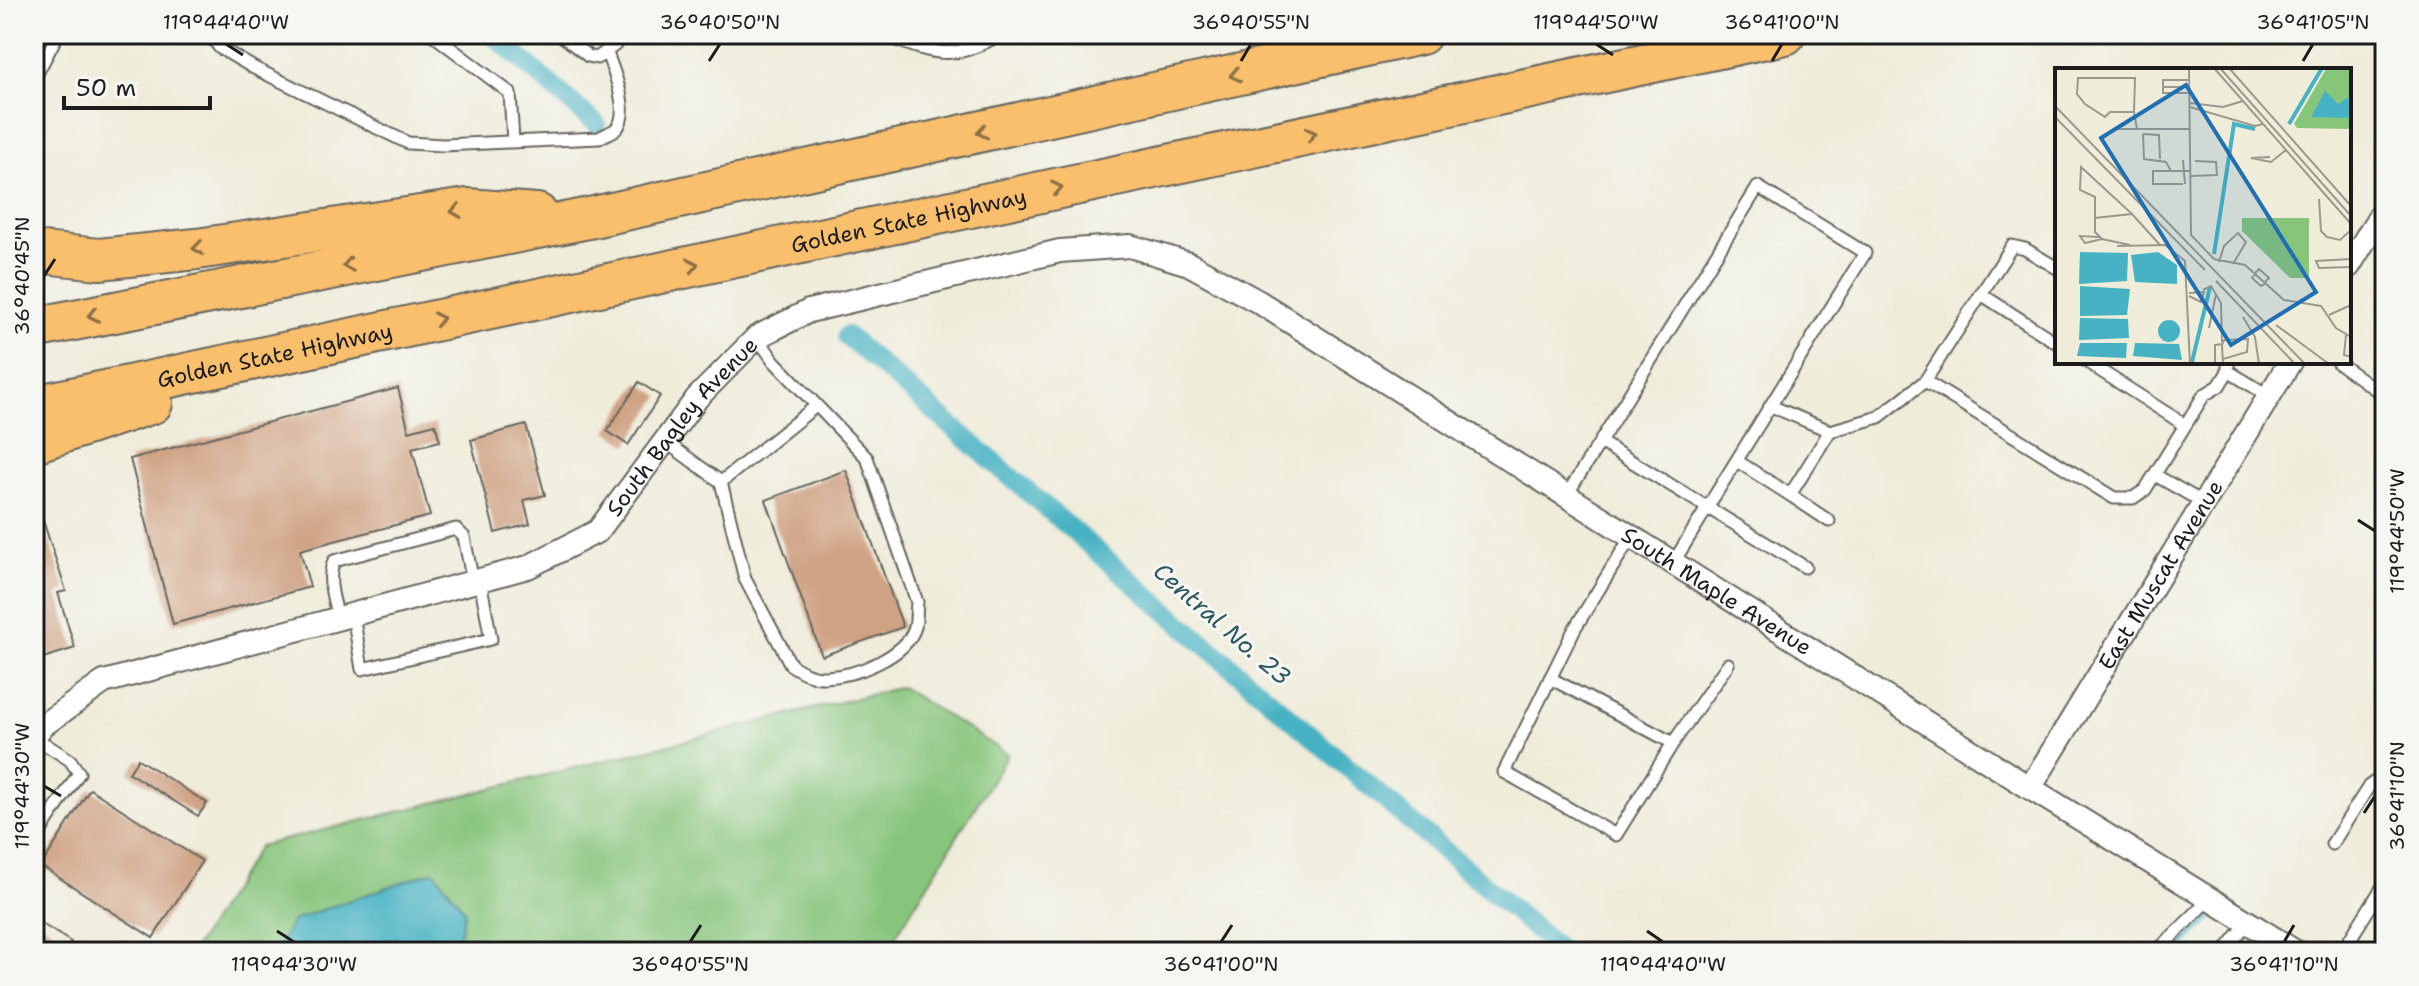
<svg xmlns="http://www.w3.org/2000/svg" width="2419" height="986" viewBox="0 0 2419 986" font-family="'Shantell Sans',sans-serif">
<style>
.green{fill:#87c57b;stroke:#52704c;stroke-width:2}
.water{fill:#46b2c3;stroke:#316770;stroke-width:2}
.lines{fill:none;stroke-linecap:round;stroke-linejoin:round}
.stream{stroke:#46b2c3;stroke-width:6}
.canal{stroke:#46b2c3;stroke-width:20}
.building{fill:#cfa283}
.lane-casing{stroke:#66655e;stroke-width:15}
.street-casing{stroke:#66655e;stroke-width:26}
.highway-casing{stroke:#66655e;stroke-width:44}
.lane{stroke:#fff;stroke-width:11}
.street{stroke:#fff;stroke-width:22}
.highway{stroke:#f9bf6d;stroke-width:40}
.oneway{stroke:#8a6e44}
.ticks{fill:none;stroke:#1c1c1c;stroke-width:3}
.labels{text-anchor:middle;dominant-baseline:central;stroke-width:6;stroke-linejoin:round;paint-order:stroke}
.street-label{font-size:22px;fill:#1c1c1c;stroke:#f6f6f2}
.water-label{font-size:24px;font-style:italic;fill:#2d585f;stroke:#f6f6f2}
.inset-river{fill:none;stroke:#46b2c3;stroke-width:4}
.inset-road{fill:none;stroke:#9b998e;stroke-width:2}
.view{fill:#1f6fb2;fill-opacity:0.15;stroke:#1f6fb2;stroke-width:4}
.inset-edge{fill:none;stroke:#1c1c1c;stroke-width:4}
.neatline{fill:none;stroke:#1c1c1c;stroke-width:3}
.ticks-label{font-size:20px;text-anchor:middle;fill:#1c1c1c}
</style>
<rect width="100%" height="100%" fill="#f6f6f2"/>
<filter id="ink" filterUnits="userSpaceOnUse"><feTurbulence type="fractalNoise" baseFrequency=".0125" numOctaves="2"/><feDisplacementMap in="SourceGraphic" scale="16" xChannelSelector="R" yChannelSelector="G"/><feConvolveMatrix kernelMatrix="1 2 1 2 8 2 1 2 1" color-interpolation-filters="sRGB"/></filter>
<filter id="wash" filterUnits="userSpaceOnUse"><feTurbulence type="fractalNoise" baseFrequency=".006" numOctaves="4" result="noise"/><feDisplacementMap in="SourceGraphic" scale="32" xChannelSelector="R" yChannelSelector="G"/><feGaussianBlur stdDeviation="1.8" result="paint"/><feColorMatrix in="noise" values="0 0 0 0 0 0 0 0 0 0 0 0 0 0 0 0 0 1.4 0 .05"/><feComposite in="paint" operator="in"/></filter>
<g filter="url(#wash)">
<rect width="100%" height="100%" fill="#efecda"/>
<path class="green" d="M 901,687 L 1008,754 L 886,952 L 192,952 L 259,846 Z"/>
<path class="water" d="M 434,871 L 465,910 L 456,952 L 275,952 L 293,920 Z"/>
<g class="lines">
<path class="stream" d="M 2174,952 L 2212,917"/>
<g class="canal">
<path d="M 492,34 L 596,124"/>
<path d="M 847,336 L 1562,952"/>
</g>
</g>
<g id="blocks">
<g class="building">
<path d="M 639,382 L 660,396 L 628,445 L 607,431 Z"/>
<path d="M 398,388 L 409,431 L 435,424 L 440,441 L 412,448 L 430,516 L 300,550 L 310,587 L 173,624 L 130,459 Z"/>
<path d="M 526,425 L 545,495 L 524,500 L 530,524 L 495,533 L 471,440 Z"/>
<path d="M 846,470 L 903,627 L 822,656 L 766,500 Z"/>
<path d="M 34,502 L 37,502 L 66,591 L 58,593 L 75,648 L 34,661 Z"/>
<path d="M 138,759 L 207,803 L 198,816 L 129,773 Z"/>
<path d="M 90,789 L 202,861 L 153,938 L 41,866 Z"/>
<path d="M 34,919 L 71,942 L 65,952 L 34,952 Z"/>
</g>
</g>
</g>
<g filter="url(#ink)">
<use href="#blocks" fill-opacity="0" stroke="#66655e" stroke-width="2"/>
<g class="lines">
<g class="lane-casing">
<g id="lane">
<path d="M 209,34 L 220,48 L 254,68 L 408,143 L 443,145 L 599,138 C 604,135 612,132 616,129 C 632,113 613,70 607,53"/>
<path d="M 432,34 L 510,93 L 513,141"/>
<path d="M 560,34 L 588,56 L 597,58 L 615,45 L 615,34"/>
<path d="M 881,34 C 934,54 950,63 1001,34"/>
<path d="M 34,79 L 58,34"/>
<path d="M 1981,294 L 2057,343"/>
<path d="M 2087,362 L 2185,425"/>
<path d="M 2228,362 L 2228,371 L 2269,396"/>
<path d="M 2337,362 L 2385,396"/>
<path d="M 1925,381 L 2114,498 L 2133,498 L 2145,490 L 2204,395 L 2219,386 L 2228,371"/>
<path d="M 1771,406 L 1830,431 L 1879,417 L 1925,381 L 2012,246 L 2025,249 L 2057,268"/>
<path d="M 666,442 L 721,482 L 745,579 L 791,665 C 802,672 813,678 826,677 C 855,676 906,657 915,627 C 917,619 916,609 917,602 L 867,458 L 774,361 L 757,337"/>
<path d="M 1600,442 L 1758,187 L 1865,253 L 1673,563"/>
<path d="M 1737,461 L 1790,495 L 1830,431"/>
<path d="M 2155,475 L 2204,503"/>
<path d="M 721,482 L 816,406"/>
<path d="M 1790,495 L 1829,521"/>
<path d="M 1566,496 L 1600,442 L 1805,567"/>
<path d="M 1631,537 L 1575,628 L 1504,772 L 1616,835 L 1673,743 L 1728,664"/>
<path d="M 353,615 L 362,669 L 491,639 L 480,580"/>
<path d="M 338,619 C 334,599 326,580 334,561 L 456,529 L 464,537 L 473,582"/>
<path d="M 1550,678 L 1673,743"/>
<path d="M 34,841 L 79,773 L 70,760 L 34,737"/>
<path d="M 2332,844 L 2369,786 L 2385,775"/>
<path d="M 2156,952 L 2210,899"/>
<path d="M 2224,952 L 2248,922"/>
<path d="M 2342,952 L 2385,883"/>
</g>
</g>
<g class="street-casing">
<g id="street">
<path d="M 2349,266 L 2385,207"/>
<path id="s1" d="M 34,737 L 42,726 L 104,682 L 528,567 L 598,531 L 697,398 L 757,337 L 809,311 L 1060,251 L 1130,246 L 1189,264 L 1259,302 L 2030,788 L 2296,952"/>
<path id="s2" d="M 2030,788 L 2290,362"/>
</g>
</g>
<g class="highway-casing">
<g id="highway">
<path d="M 34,252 L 99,259 L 197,249 L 467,209 L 537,214"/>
<path d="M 34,328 L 589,218 L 1421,34"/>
<path id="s3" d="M 34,406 L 1785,34"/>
<path d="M 34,442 L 152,403"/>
</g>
</g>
<use href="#lane" class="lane"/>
<use href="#street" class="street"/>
<use href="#highway" class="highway"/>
</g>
<defs><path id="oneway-chevron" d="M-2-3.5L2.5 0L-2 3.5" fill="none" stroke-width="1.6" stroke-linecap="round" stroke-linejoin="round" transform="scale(2)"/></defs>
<g class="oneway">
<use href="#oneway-chevron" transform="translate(1235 75) rotate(167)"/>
<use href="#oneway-chevron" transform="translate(982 132) rotate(167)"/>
<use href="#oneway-chevron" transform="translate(1311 134) rotate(-12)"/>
<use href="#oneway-chevron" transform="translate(1057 188) rotate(-12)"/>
<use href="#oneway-chevron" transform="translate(456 211) rotate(173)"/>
<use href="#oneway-chevron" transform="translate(198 248) rotate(173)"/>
<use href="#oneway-chevron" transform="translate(348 265) rotate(169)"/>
<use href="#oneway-chevron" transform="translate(693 265) rotate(-12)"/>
<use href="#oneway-chevron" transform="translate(93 315) rotate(168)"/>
<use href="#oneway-chevron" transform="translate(439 319) rotate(-12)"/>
</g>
</g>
<path class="ticks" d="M 226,44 L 243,55M 1596,44 L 1613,55M 709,61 L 720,44M 1241,61 L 1251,44M 1772,61 L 1782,44M 2303,61 L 2313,44M 44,276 L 55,259M 2358,520 L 2375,531M 44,786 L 61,796M 2364,813 L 2375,796M 277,931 L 294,942M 1647,931 L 1663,942M 690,942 L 701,925M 1221,942 L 1232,925M 2284,942 L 2294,925"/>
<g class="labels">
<g class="street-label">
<text stroke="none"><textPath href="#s3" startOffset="894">Golden State Highway</textPath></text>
<text stroke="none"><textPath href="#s3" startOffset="246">Golden State Highway</textPath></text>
<text stroke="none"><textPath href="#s1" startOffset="742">South Bagley Avenue</textPath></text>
<text stroke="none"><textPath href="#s2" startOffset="250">East Muscat Avenue</textPath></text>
<text stroke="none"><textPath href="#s1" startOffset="1928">South Maple Avenue</textPath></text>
</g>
<g class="water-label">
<text transform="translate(1222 624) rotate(41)">Central No. 23</text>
</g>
</g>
<g transform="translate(2055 68)">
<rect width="296" height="296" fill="#efecda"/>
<path d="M 271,1 L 296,2 L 296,61 L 242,60 L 239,56 ZM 187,150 L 254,150 L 254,210 L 235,210 L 187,163 Z" fill="#87c57b"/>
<path d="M 270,23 L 283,36 L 296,28 L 296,50 L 256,49 ZM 25,184 L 73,185 L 72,213 L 24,216 ZM 103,184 L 122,197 L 122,216 L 80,214 L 76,187 ZM 25,218 L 75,221 L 72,247 L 25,248 ZM 25,250 L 73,251 L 74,270 L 24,272 ZM103 263a11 11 0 1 1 22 0a11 11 0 1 1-22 0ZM 72,275 L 71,290 L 22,288 L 25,275 ZM 124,276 L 127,292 L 78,288 L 80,275 Z" fill="#46b2c3"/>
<path class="inset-river" d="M 234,56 L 267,0M 159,186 L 179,56 L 200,61M 137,294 L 155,219"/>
<path class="inset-road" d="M 134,0 L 136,167 L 159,191 L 190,197 L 229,232 L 266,238 L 281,260 L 296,269M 159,0 L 296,156M 165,0 L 296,148M 174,0 L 296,138M 134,12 L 108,12 L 108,25 L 134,25M 108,19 L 134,19M 135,35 L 168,39 L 188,33M 0,38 L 250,296M 135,39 L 200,58 L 208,56M 79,44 L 80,10 L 23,10 L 22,26 L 30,36 L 50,49 L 55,44 L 79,44 L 82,61M 0,49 L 150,202M 60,61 L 135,61M 88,66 L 89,91 L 111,94 L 116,103M 88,66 L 104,67 L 105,91M 215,89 L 196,90 L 216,94 L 231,82M 128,92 L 130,116M 135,108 L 162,107 L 161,94 L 140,93M 128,116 L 98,116 L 98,103 L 135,103M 264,131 L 266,163 L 272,169 L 285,172 L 296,162M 77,146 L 105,177M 40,150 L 40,129 L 25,122 L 26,99 L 77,146 L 40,150 L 40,164 L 47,171 L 75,177M 44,169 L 25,168 L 30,175 L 47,171M 62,178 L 110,177 L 130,193 L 135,296M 296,191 L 261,193 L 264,200 L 296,199M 164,194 L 169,178 L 183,165 L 191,174 L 178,196M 200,205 L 204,201 L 214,210 L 210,214M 201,205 L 197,210 L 206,218 L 211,215M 161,213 L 240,296M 148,222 L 156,218 L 166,235 L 167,274M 134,225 L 149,224 L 146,234 L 134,228M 274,247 L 296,237M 188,249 L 200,269 L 204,296M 221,257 L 274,296M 154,260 L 161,226M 291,267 L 289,287 L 296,289M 168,291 L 192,284 L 193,271 L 169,272 L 167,277 L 168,296M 0,295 L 91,296M 160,296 L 160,277 L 167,276"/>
<path class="view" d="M 131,17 L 261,224 L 176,277 L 46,70 Z"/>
<rect width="296" height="296" class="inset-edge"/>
</g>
<rect width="2419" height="986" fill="none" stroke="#f6f6f2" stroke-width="88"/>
<path d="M64 96v12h146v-12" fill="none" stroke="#1c1c1c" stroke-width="4"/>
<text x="76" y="96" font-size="24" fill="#1c1c1c" stroke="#f6f6f2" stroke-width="6" paint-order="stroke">50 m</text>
<rect x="44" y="44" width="2331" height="898" class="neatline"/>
<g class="ticks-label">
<text x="226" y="29">119°44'40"W</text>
<text x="720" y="29">36°40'50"N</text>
<text x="1251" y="29">36°40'55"N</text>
<text x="1596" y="29">119°44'50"W</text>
<text x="1782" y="29">36°41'00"N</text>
<text x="2313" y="29">36°41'05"N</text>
<text transform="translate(22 276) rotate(-90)" y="7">36°40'45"N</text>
<text transform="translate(2397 531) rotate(-90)" y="7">119°44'50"W</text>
<text transform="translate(22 786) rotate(-90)" y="7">119°44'30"W</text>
<text transform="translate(2397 796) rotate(-90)" y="7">36°41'10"N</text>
<text x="294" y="971">119°44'30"W</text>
<text x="690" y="971">36°40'55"N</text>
<text x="1221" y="971">36°41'00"N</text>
<text x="1663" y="971">119°44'40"W</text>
<text x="2284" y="971">36°41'10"N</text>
</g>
</svg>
